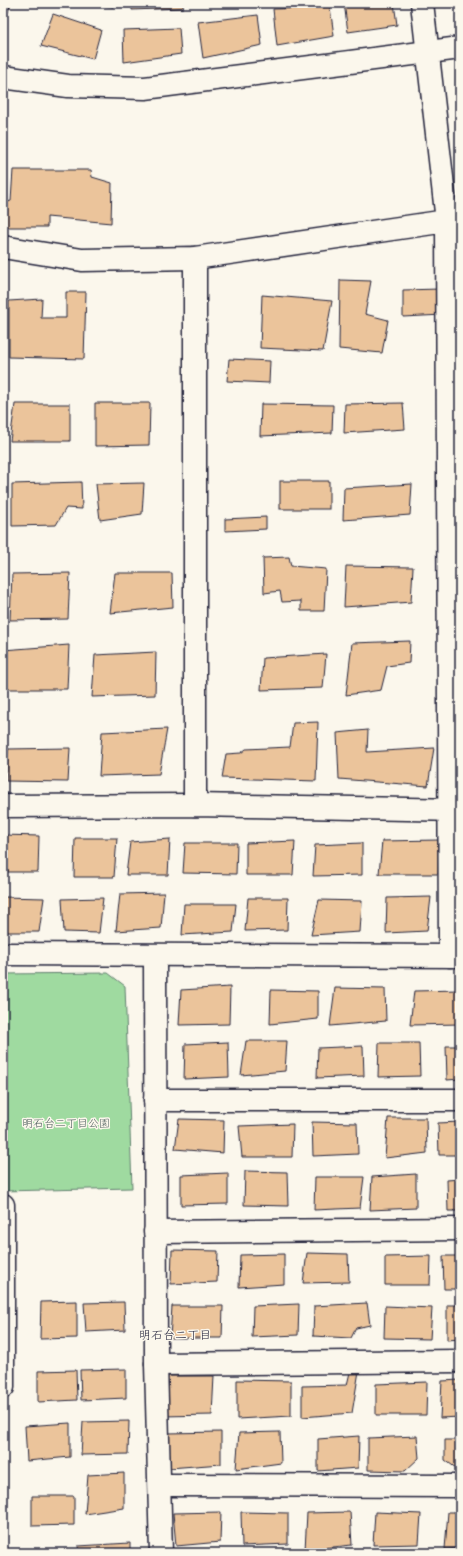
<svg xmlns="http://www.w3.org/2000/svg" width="463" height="1556" viewBox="0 0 463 1556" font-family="Sriracha,'Klee One',sans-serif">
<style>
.green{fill:#9fdaa0;stroke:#607e6e}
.building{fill:#ebc49b;stroke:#22223b}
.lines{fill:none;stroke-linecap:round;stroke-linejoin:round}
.minor-casing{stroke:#22223b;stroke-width:25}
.minor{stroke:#fbf7ec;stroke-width:22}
.labels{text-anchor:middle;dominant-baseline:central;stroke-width:3;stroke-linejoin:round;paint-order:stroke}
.park-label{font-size:11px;fill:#485959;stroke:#fbf7ec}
.neighbourhood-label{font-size:12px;fill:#22223b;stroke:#fbf7ec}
</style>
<rect width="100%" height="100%" fill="#fbf7ec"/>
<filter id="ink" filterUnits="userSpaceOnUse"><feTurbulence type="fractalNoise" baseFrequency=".025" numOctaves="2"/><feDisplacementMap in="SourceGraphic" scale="8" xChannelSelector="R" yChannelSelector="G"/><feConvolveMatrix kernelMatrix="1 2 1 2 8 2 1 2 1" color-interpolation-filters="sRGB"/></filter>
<g filter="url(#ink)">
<path class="green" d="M 108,973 L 125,986 L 132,1188 L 3,1191 L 3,974 Z"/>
<g class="building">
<path d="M 3,3 L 11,3 L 3,26 Z"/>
<path d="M 89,3 L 113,3 L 113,7 Z"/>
<path d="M 132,3 L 183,3 L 183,8 L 132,10 Z"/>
<path d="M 344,3 L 394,3 L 397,25 L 348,32 Z"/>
<path d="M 330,7 L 334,36 L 277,46 L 273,9 Z"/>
<path d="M 53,14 L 101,30 L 93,59 L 41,46 Z"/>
<path d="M 258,15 L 262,45 L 203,58 L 198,22 Z"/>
<path d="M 179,28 L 181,54 L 124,62 L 123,30 Z"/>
<path d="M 13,170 L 91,170 L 92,177 L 112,183 L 111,223 L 47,217 L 47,227 L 3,227 L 3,203 L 11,201 Z"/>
<path d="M 340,280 L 371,281 L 365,314 L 388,320 L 382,353 L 339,349 Z"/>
<path d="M 440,289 L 443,315 L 403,317 L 403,290 Z"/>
<path d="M 66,292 L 86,292 L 84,359 L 9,357 L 9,301 L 42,299 L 41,318 L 66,318 Z"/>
<path d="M 262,295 L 332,301 L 323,351 L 260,348 Z"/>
<path d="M 229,359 L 270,361 L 269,383 L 227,381 Z"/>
<path d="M 95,403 L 150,403 L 149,445 L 95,446 Z"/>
<path d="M 403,403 L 405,429 L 344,433 L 345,404 Z"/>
<path d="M 15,404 L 70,404 L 70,441 L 10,441 Z"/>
<path d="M 261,404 L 333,405 L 332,433 L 260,436 Z"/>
<rect x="280" y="481" width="49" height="28"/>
<path d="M 81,482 L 82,509 L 66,508 L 56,525 L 12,526 L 12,484 Z"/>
<path d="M 144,483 L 142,514 L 100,520 L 96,484 Z"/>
<path d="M 412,484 L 410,515 L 343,520 L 344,488 Z"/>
<path d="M 266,517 L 266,529 L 225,531 L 225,519 Z"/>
<path d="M 289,557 L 291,566 L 326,569 L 324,611 L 301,611 L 301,601 L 282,602 L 280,591 L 264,593 L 263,558 Z"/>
<path d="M 346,566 L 413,567 L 411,602 L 344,607 Z"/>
<path d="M 70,573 L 68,619 L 10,620 L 12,574 Z"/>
<path d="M 115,573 L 172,573 L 173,607 L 110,613 Z"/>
<path d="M 410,641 L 409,663 L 387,666 L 381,690 L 346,695 L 352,643 Z"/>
<path d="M 69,645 L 67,689 L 3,689 L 3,650 Z"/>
<path d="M 156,652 L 155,695 L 92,697 L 95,655 Z"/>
<path d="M 326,654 L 323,688 L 261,690 L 263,658 Z"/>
<path d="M 318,722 L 316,781 L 222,778 L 226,754 L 241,753 L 246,749 L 290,747 L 293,723 Z"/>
<path d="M 167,729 L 159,774 L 99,776 L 102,732 Z"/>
<path d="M 368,730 L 367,752 L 434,748 L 428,786 L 339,779 L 337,733 Z"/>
<path d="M 70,748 L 68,782 L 6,781 L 8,749 Z"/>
<path d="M 3,835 L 39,836 L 38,872 L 3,872 Z"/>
<path d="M 75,838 L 117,838 L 114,877 L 74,877 Z"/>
<path d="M 170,839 L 168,875 L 126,875 L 130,842 Z"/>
<path d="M 439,840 L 438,874 L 379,874 L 382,841 Z"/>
<path d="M 295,841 L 293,875 L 246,875 L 246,843 Z"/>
<path d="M 185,843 L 237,843 L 236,874 L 183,873 Z"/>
<path d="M 362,843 L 362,875 L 313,876 L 315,845 Z"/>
<path d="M 164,893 L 161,928 L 116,931 L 120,894 Z"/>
<path d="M 3,897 L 44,898 L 39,932 L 3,932 Z"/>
<path d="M 431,897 L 427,931 L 386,933 L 387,898 Z"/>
<path d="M 103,898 L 99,933 L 64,932 L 62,899 Z"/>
<path d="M 248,898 L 288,898 L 287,930 L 245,931 Z"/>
<path d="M 319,900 L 362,901 L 360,932 L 311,935 Z"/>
<path d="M 184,904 L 236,904 L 233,932 L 182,935 Z"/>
<path d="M 230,987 L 229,1024 L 179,1025 L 181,990 Z"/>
<path d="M 335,988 L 385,989 L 386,1021 L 330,1026 Z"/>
<path d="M 271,990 L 318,991 L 318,1019 L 270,1024 Z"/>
<path d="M 460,990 L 460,1024 L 410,1025 L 414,991 Z"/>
<path d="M 246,1041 L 287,1041 L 285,1071 L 241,1075 Z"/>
<path d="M 228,1042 L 229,1077 L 184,1079 L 185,1044 Z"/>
<path d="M 379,1043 L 419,1043 L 420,1076 L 378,1077 Z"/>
<path d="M 363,1046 L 364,1076 L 317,1078 L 318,1048 Z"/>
<path d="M 446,1046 L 460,1046 L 460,1079 L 447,1080 Z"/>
<path d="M 388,1118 L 426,1118 L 427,1153 L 385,1158 Z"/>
<path d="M 179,1119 L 224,1120 L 223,1153 L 175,1149 Z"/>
<path d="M 312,1122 L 357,1123 L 358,1154 L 313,1156 Z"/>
<path d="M 460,1122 L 460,1155 L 439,1155 L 438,1123 Z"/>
<path d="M 293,1124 L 292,1157 L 242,1157 L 239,1126 Z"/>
<path d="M 245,1171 L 287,1172 L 288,1206 L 244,1205 Z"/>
<path d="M 228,1173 L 228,1204 L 181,1205 L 181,1175 Z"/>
<path d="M 416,1174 L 416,1208 L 370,1210 L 372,1177 Z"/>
<path d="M 315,1177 L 364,1177 L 360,1208 L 314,1210 Z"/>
<path d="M 460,1179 L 460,1211 L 448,1211 L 447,1180 Z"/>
<path d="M 172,1250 L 218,1251 L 217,1282 L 171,1284 Z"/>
<path d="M 307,1253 L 348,1254 L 349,1282 L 303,1283 Z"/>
<path d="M 284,1254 L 284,1284 L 239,1287 L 240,1255 Z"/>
<path d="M 431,1256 L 430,1285 L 385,1285 L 385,1257 Z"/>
<path d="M 443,1256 L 460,1256 L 460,1289 L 444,1289 Z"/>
<path d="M 77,1301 L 77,1338 L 40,1339 L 41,1302 Z"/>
<path d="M 124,1302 L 125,1330 L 86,1332 L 84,1303 Z"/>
<path d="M 367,1303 L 370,1325 L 356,1328 L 351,1338 L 313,1336 L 314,1306 Z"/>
<path d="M 299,1304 L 298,1335 L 252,1337 L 253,1306 Z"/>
<path d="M 447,1305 L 460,1305 L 460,1339 L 447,1340 Z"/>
<path d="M 172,1306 L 223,1306 L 222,1338 L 170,1338 Z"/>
<path d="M 385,1306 L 432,1308 L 430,1339 L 384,1338 Z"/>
<path d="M 351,1368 L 359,1371 L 352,1413 L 302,1417 L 302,1386 L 347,1385 Z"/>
<path d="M 126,1369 L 126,1398 L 81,1400 L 80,1370 Z"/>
<path d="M 76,1370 L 77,1400 L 38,1402 L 38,1371 Z"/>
<path d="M 165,1376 L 214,1376 L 212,1415 L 163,1416 Z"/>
<path d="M 237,1380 L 291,1381 L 291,1416 L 237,1419 Z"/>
<path d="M 460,1380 L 460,1417 L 440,1418 L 442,1381 Z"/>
<path d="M 427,1382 L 426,1415 L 376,1415 L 376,1384 Z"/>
<path d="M 129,1421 L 128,1454 L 81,1455 L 83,1422 Z"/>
<path d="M 70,1423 L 70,1457 L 27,1461 L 25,1426 Z"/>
<path d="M 221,1432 L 221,1464 L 169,1468 L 168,1433 Z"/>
<path d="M 280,1432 L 281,1463 L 236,1469 L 239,1433 Z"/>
<path d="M 359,1436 L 358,1468 L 318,1471 L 318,1439 Z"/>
<path d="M 417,1436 L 419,1458 L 405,1471 L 368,1470 L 368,1438 Z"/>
<path d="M 445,1440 L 460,1440 L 460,1471 L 445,1460 Z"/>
<path d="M 124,1473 L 124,1508 L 85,1514 L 88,1475 Z"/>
<path d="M 32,1496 L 74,1496 L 74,1525 L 32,1526 Z"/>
<path d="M 221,1512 L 220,1542 L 176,1546 L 173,1513 Z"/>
<path d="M 241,1512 L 288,1513 L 288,1544 L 242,1546 Z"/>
<path d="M 350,1512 L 352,1545 L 305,1550 L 307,1513 Z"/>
<path d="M 375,1512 L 421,1514 L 419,1544 L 373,1545 Z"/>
<path d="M 448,1512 L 460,1512 L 460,1548 L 445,1549 Z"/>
<path d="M 130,1543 L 130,1553 L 79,1553 L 78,1546 Z"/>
</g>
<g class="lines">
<g class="minor-casing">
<g id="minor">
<path d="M 422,3 L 447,221 L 450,956"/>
<path d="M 3,77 L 68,86 L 145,88 L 460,48"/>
<path d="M 3,247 L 82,260 L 195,258 L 460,219"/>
<path d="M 195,258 L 195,805"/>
<path d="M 3,806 L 195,805 L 460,810"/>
<path d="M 3,954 L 460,956"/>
<path d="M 155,956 L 156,1364 L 161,1553"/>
<path d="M 155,1100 L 460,1100"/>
<path d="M 3,1205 L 3,1387"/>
<path d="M 155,1232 L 460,1229"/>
<path d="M 156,1364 L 460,1361"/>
<path d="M 160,1485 L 460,1486"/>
</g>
</g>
<use href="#minor" class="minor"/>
</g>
</g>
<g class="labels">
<g class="park-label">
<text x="66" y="1123">明石台二丁目公園</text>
</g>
<g class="neighbourhood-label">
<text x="175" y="1335">明石台二丁目</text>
</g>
</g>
<rect width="463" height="1556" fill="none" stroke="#fbf7ec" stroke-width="16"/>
<rect x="8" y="8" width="447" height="1540" fill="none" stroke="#22223b" stroke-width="1.5" filter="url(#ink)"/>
</svg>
